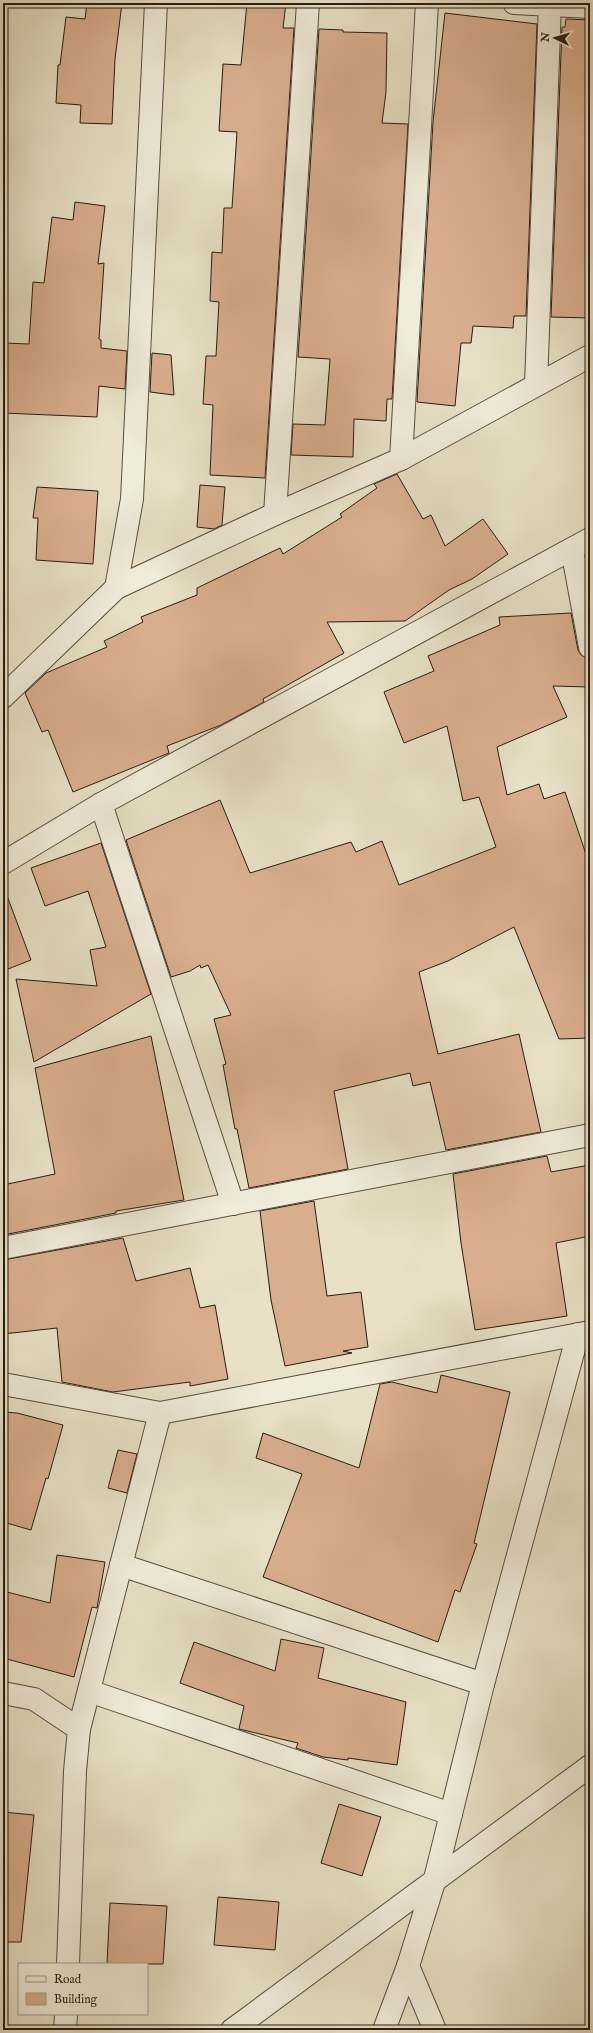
<svg xmlns="http://www.w3.org/2000/svg" width="593" height="2033" viewBox="0 0 593 2033" font-family="'IM FELL English',serif">
<style>
.building{fill:#d9ae8f;stroke:#271c14}
.lines{fill:none;stroke-linecap:round;stroke-linejoin:round}
.street-casing{stroke:#574d40;stroke-width:24}
.street{stroke:#f0ecda;stroke-width:22}
</style>
<rect width="100%" height="100%" fill="#e8e1c6"/>
<filter id="stains"><feTurbulence type="fractalNoise" baseFrequency=".005" numOctaves="4"/><feColorMatrix values="0 0 0 0 .2 0 0 0 0 .09 0 0 0 0 .02 0 0 0 .5 -.17"/></filter>
<radialGradient id="worn" r=".72"><stop offset=".6" stop-color="#630" stop-opacity="0"/><stop offset="1" stop-color="#630" stop-opacity=".3"/></radialGradient>
<g class="building">
<path d="M 87,3 L 122,3 L 115,59 L 112,124 L 80,123 L 81,105 L 56,103 L 58,65 L 60,65 L 66,17 L 85,19 Z"/>
<path d="M 247,3 L 286,3 L 283,28 L 294,28 L 265,478 L 210,475 L 213,405 L 203,404 L 206,356 L 216,356 L 219,302 L 210,301 L 212,252 L 222,253 L 224,208 L 232,208 L 237,132 L 219,131 L 223,64 L 241,65 Z"/>
<path d="M 445,13 L 537,24 L 526,316 L 514,316 L 513,328 L 473,326 L 471,343 L 461,343 L 455,406 L 417,402 L 433,122 Z"/>
<path d="M 566,19 L 590,20 L 590,318 L 551,317 L 562,27 L 565,27 Z"/>
<path d="M 319,29 L 343,30 L 343,32 L 387,33 L 386,92 L 382,123 L 408,124 L 392,399 L 387,399 L 386,421 L 354,419 L 353,457 L 291,455 L 293,424 L 325,425 L 330,359 L 298,357 Z"/>
<path d="M 75,202 L 105,206 L 98,264 L 104,263 L 99,339 L 101,340 L 101,348 L 127,351 L 125,389 L 99,386 L 97,417 L 3,413 L 3,343 L 29,344 L 33,282 L 44,283 L 52,217 L 73,220 Z"/>
<path d="M 152,353 L 171,355 L 174,395 L 150,392 Z"/>
<path d="M 397,474 L 423,519 L 431,515 L 445,546 L 483,519 L 508,554 L 472,579 L 449,590 L 405,621 L 327,622 L 344,653 L 263,699 L 264,702 L 221,725 L 167,746 L 169,753 L 73,792 L 48,730 L 42,732 L 25,693 L 46,673 L 107,647 L 104,641 L 143,622 L 141,617 L 197,595 L 197,588 L 280,548 L 283,554 L 342,517 L 340,514 L 377,488 L 374,484 Z"/>
<path d="M 200,485 L 225,487 L 222,525 L 214,529 L 197,527 Z"/>
<path d="M 37,487 L 98,491 L 93,564 L 36,560 L 38,518 L 33,518 Z"/>
<path d="M 571,613 L 578,650 L 581,655 L 590,659 L 590,687 L 553,686 L 567,717 L 497,747 L 507,795 L 539,784 L 544,799 L 565,792 L 590,866 L 590,1038 L 559,1039 L 514,927 L 448,961 L 419,972 L 438,1054 L 519,1034 L 541,1132 L 446,1150 L 430,1082 L 413,1086 L 410,1073 L 334,1091 L 348,1169 L 249,1188 L 237,1129 L 235,1129 L 223,1065 L 226,1064 L 214,1019 L 231,1015 L 208,965 L 201,968 L 200,965 L 190,971 L 171,977 L 126,840 L 220,800 L 250,873 L 351,842 L 356,852 L 382,841 L 399,885 L 496,847 L 479,797 L 463,801 L 447,726 L 404,743 L 384,692 L 434,671 L 428,656 L 500,625 L 499,617 Z"/>
<path d="M 101,843 L 151,994 L 34,1062 L 16,979 L 97,986 L 90,950 L 106,947 L 88,891 L 45,906 L 31,868 Z"/>
<path d="M 3,893 L 6,893 L 31,960 L 3,971 Z"/>
<path d="M 151,1036 L 184,1200 L 116,1211 L 116,1213 L 3,1235 L 3,1185 L 55,1174 L 35,1068 Z"/>
<path d="M 547,1156 L 551,1172 L 590,1165 L 590,1236 L 556,1243 L 567,1316 L 475,1330 L 461,1243 L 453,1174 Z"/>
<path d="M 314,1201 L 327,1296 L 361,1292 L 368,1347 L 343,1351 L 352,1353 L 285,1366 L 271,1300 L 260,1211 Z"/>
<path d="M 123,1238 L 136,1281 L 190,1268 L 200,1308 L 215,1305 L 228,1379 L 190,1386 L 190,1382 L 113,1392 L 62,1382 L 57,1328 L 3,1334 L 3,1260 Z"/>
<path d="M 441,1375 L 510,1392 L 474,1543 L 477,1544 L 460,1592 L 455,1590 L 438,1642 L 263,1577 L 302,1474 L 256,1458 L 263,1433 L 359,1468 L 380,1384 L 392,1382 L 437,1393 Z"/>
<path d="M 3,1412 L 17,1413 L 63,1425 L 48,1479 L 46,1478 L 31,1530 L 3,1522 Z"/>
<path d="M 118,1450 L 137,1454 L 127,1493 L 108,1488 Z"/>
<path d="M 57,1555 L 105,1562 L 97,1608 L 92,1607 L 74,1677 L 3,1658 L 3,1591 L 50,1603 Z"/>
<path d="M 281,1639 L 324,1648 L 318,1678 L 406,1702 L 397,1765 L 348,1758 L 348,1760 L 323,1757 L 296,1748 L 298,1743 L 239,1729 L 244,1706 L 180,1683 L 194,1642 L 275,1671 Z"/>
<path d="M 339,1804 L 381,1817 L 362,1876 L 321,1863 Z"/>
<path d="M 3,1812 L 34,1815 L 21,1942 L 3,1942 Z"/>
<path d="M 218,1897 L 279,1902 L 275,1950 L 214,1945 Z"/>
<path d="M 110,1903 L 167,1906 L 163,1964 L 107,1964 Z"/>
</g>
<g class="lines">
<g class="street-casing">
<g id="street">
<path d="M 514,3 L 590,7"/>
<path d="M 536,385 L 550,3"/>
<path d="M 401,459 L 427,3"/>
<path d="M 275,514 L 308,3"/>
<path d="M 572,549 L 590,647"/>
<path d="M 116,588 L 132,499 L 156,3"/>
<path d="M 3,697 L 116,588 L 275,514 L 401,459 L 590,356"/>
<path d="M 101,804 L 233,1204"/>
<path d="M 3,863 L 101,804 L 590,539"/>
<path d="M 3,1248 L 590,1135"/>
<path d="M 3,1384 L 160,1413 L 590,1332"/>
<path d="M 121,1565 L 483,1684"/>
<path d="M 89,1691 L 451,1814"/>
<path d="M 3,1693 L 34,1699 L 79,1729 L 75,1771 L 68,1964"/>
<path d="M 79,1729 L 160,1413"/>
<path d="M 408,1966 L 435,2030"/>
<path d="M 65,2030 L 66,2014"/>
<path d="M 232,2030 L 590,1766"/>
<path d="M 384,2030 L 408,1966 L 435,1879 L 483,1684 L 578,1334"/>
</g>
</g>
<use href="#street" class="street"/>
</g>
<rect width="593" height="2033" fill="none" stroke="#e8e1c6" stroke-width="16"/>
<rect x="4" y="4" width="585" height="2025" fill="none" stroke="#271c14" stroke-width="2"/>
<rect x="8" y="8" width="577" height="2017" fill="none" stroke="#271c14"/>
<rect x="18" y="1963" width="130" height="52" fill="#f0ecda" stroke="#a0998b"/>
<rect x="26" y="1976" width="20" height="6" fill="#f0ecda" stroke="#a0998b"/>
<text x="54" y="1983" font-size="12" fill="#271c14">Road</text>
<rect x="26" y="1993" width="20" height="12" fill="#d9ae8f" stroke="#a0998b"/>
<text x="54" y="2003" font-size="12" fill="#271c14">Building</text>
<g transform="translate(555 38) rotate(275)" stroke="#f0ecda" stroke-width="3" paint-order="stroke">
<path d="M0-3L7 15L0 10L-7 15Z" fill="#271c14"/>
<text y="-6" font-size="11" font-weight="bold" text-anchor="middle" fill="#271c14">N</text>
</g>
<rect width="100%" height="100%" filter="url(#stains)"/>
<rect width="100%" height="100%" fill="url(#worn)"/>
</svg>
